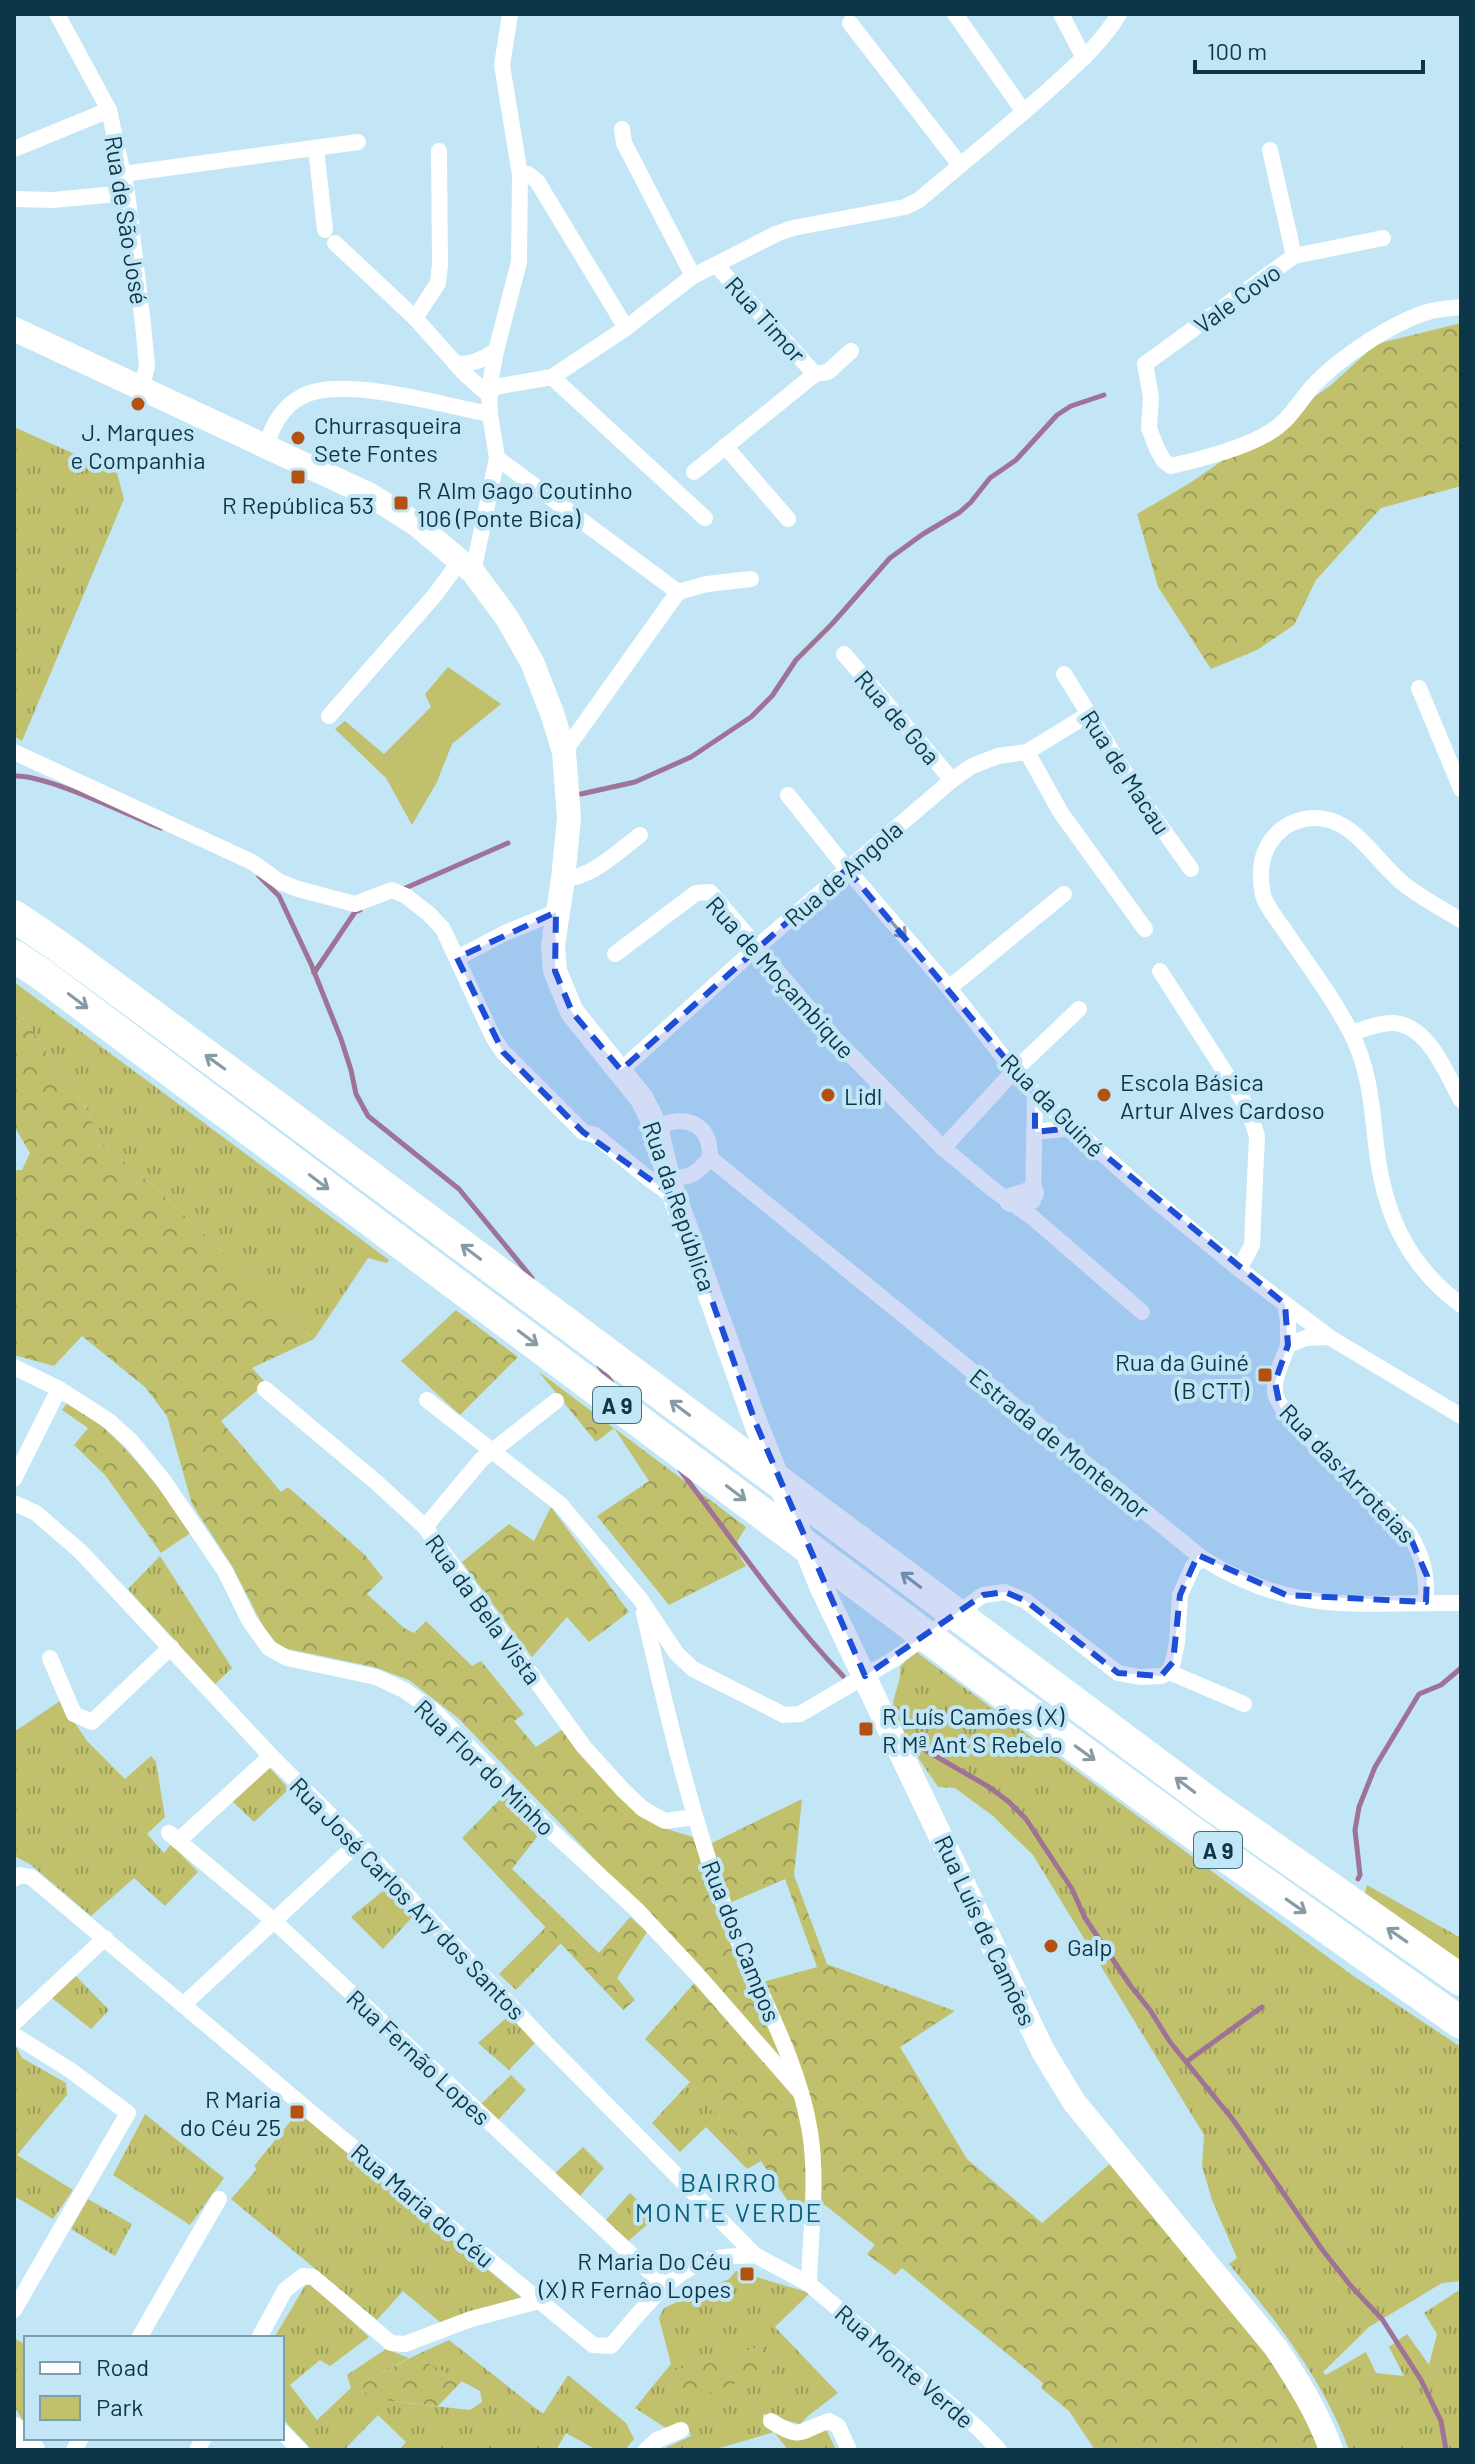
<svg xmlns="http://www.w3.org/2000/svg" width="1475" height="2464" viewBox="0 0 1475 2464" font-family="Barlow,sans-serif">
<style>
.grass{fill:url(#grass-tufts);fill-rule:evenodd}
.forest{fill:url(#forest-crowns);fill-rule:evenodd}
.park{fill:#c1c06d}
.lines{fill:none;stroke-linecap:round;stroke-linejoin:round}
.stream{stroke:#9f7396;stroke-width:5}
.street{stroke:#fff;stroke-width:16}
.secondary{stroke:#fff;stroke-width:24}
.highway{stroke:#fff;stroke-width:32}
.oneway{stroke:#869ba4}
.marked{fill:#1d4ed8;fill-opacity:0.2;stroke:#1d4ed8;stroke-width:6;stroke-dasharray:16 10;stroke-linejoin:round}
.poi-dot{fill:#b35210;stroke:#c2e6f6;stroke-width:3}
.labels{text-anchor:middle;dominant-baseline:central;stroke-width:8;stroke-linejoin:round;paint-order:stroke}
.shield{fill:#c2e6f6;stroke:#436c7c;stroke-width:2}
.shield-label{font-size:22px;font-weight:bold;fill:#0c3748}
.street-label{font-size:24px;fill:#0c3748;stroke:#c2e6f6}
.poi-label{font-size:24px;fill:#0c3748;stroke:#c2e6f6;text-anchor:start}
.neighbourhood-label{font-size:26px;letter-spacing:2px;fill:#075f7c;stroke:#c2e6f6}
</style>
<defs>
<pattern id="grass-tufts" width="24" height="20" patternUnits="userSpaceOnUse" patternTransform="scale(2)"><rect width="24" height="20" fill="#c1c06d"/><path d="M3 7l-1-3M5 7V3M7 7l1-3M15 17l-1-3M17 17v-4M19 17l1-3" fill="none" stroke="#9b9d5c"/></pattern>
<pattern id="forest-crowns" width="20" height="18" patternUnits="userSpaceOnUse" patternTransform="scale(2)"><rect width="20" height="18" fill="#c1c06d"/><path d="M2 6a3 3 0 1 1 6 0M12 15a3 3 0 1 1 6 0" fill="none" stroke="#9b9d5c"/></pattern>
</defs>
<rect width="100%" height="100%" fill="#c2e6f6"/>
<g class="grass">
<path d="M 14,427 L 117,473 L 124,499 L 22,741 L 14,736 Z"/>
<path d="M 14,982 L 389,1260 L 387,1263 L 368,1258 L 314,1339 L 159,1191 L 102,1143 L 87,1110 L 14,1005 Z"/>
<path d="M 160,1556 L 232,1668 L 215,1684 L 128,1589 Z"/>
<path d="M 915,1651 L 1352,1975 L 1461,2047 L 1461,2281 L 1442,2283 L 1369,2327 L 1323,2372 L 1326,2375 L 1366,2352 L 1376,2373 L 1404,2376 L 1389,2347 L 1407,2334 L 1429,2365 L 1437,2334 L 1424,2313 L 1461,2289 L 1461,2450 L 1349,2450 C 1323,2379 1277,2322 1229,2264 L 1237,2258 L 1212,2200 L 1202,2166 L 1204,2135 L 1033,1855 L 993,1816 L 955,1788 L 938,1787 C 928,1771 894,1726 893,1710 C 892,1696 902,1682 900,1667 Z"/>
<path d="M 60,1701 L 87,1741 L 125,1779 L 151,1756 L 156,1762 L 165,1817 L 147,1834 L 164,1853 L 171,1844 L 198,1872 L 165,1906 L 134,1878 L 91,1916 L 30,1864 L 14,1856 L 14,1728 L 17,1730 Z"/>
<path d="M 268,1766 L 289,1789 L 254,1822 L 230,1799 Z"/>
<path d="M 1367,1885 L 1461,1938 L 1461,1965 L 1364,1896 Z"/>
<path d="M 389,1886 L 416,1913 L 383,1949 L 351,1917 Z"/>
<path d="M 546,1927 L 561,1943 L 516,1990 L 499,1974 Z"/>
<path d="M 75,1975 L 109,2010 L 91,2029 L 52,1998 Z"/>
<path d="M 512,2013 L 536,2042 L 509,2070 L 478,2043 Z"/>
<path d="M 15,2045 L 22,2058 L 66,2083 L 67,2095 L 17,2155 L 73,2190 L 53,2219 L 14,2196 Z"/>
<path d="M 511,2075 L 526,2090 L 498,2120 L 479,2106 Z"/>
<path d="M 690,2082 L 710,2109 L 761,2161 L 747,2169 L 706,2127 L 680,2152 L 652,2123 Z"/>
<path d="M 298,2112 L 523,2299 L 441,2323 L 403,2291 L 377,2320 L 231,2199 L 257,2169 L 254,2166 Z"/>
<path d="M 145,2114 L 224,2178 L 190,2225 L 113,2175 Z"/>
<path d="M 583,2147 L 604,2168 L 579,2197 L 554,2174 Z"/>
<path d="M 630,2193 L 655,2218 L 627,2242 L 604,2222 Z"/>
<path d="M 88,2199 L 132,2224 L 115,2256 L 71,2229 Z"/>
<path d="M 736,2271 L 810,2293 L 775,2327 L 838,2393 L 808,2416 L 800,2424 L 763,2414 L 763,2422 L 813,2433 L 826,2429 L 836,2450 L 788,2450 L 774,2432 L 713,2450 L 661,2450 L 691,2436 L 687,2424 L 666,2428 L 635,2408 L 671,2364 L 659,2318 L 664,2308 L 729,2279 ZM 766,2345 L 775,2369 L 681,2402 L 674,2371 Z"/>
<path d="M 311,2284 L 369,2337 L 330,2366 L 320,2360 L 290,2385 L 317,2420 L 351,2388 L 347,2375 L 386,2349 L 409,2358 L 353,2388 L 390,2401 L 470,2410 L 482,2402 L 480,2391 L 414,2356 L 449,2340 L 543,2414 L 568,2375 L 626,2423 L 634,2439 L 625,2450 L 597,2450 L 566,2433 L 556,2450 L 399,2450 L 406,2442 L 378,2415 L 344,2450 L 312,2450 L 282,2418 L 282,2338 L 274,2338 L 305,2286 Z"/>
<path d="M 14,2338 L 26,2345 L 26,2426 L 14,2406 Z"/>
</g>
<g class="forest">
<path d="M 1461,323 L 1461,486 L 1381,508 L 1316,580 L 1294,625 L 1257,650 L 1211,669 L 1158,587 L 1137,514 L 1190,483 L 1330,386 L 1376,344 Z"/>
<path d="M 14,1005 L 87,1110 L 102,1143 L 159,1191 L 314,1339 L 252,1368 L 266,1383 L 221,1421 L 281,1492 L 288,1487 L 365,1555 L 383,1578 L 367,1594 L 404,1628 L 414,1633 L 426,1621 L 472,1666 L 481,1661 L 524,1714 L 514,1721 L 536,1747 L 563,1729 L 642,1816 L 670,1830 L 712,1843 L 802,1799 L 794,1875 L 827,1964 L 955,2011 L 900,2047 L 967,2159 L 1042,2223 L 1112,2162 L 1236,2311 L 1292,2392 L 1322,2450 L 1095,2450 L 1069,2411 L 1041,2388 L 1043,2383 L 902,2268 L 895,2275 L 867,2254 L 875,2245 L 825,2205 L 796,2213 L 761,2161 L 710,2109 L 690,2082 L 645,2039 L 704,1972 L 458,1718 L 409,1680 L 374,1667 L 283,1648 L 277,1644 L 264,1628 L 232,1566 L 192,1504 L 167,1416 L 145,1387 L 82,1336 L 54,1366 L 14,1355 L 14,1170 L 22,1170 L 30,1153 L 14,1126 ZM 785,1879 L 817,1967 L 748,1986 L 718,1908 Z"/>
<path d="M 456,1310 L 518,1357 L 460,1415 L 401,1361 Z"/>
<path d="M 538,1371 L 746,1527 L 734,1547 L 746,1566 L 669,1605 L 597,1516 L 649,1481 L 614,1428 L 596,1442 Z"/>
<path d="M 69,1401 C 121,1435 155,1483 192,1532 L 161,1553 L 105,1475 L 74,1445 L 88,1428 L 62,1410 Z"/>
<path d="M 551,1507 L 629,1612 L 589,1642 L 567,1617 L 532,1657 L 462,1562 L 509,1524 L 534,1541 Z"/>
<path d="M 505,1794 L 540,1833 L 512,1869 L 599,1953 L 630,1917 L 647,1932 L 617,1978 L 635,2000 L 623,2010 L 462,1838 Z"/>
<path d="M 766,2345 L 775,2369 L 681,2403 L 673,2371 Z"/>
<path d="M 414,2356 L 462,2381 L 438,2406 L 390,2401 L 352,2388 Z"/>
</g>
<path class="park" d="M 448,667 L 501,704 L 452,744 L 437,782 L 412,825 L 386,778 L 335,729 L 345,721 L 384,754 L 431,707 L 425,694 Z"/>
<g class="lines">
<g class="stream">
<path d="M 14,776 C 46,774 128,815 161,828"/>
<path d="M 581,794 L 635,782 L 691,757 L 751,717 L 772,696 L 796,660 L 832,624 L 890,558 L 923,534 L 960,512 L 971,502 L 990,478 L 1016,460 L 1057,415 L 1071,406 L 1104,395"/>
<path d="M 259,876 L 279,896 L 311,964 L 341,1039 L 351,1070 L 356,1094 L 368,1116 L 459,1189 L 532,1278"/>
<path d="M 401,890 L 508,843"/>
<path d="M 314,973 L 355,912 L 360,910"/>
<path d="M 599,1366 L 612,1383"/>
<path d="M 680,1470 C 733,1540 782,1612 843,1676"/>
<path d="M 906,1739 L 989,1787 L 1009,1802 L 1026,1819 L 1072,1889 L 1085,1918 L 1130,1985 L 1150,2010 L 1170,2042 L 1234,2121 L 1321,2248 L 1350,2285 L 1382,2319 L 1421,2380 L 1441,2421 L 1446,2450"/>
<path d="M 1358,1879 L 1360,1875 L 1355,1830 L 1359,1807 L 1375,1767 L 1419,1694 L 1441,1685 L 1461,1668"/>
<path d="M 1186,2062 L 1262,2007"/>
</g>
<g class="street">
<path d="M 57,14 L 109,110 L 127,193 L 143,324 L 147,366 L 141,390"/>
<path d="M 955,14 L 1024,112"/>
<path d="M 1061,14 L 1084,58"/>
<path d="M 850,23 L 960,165"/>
<path d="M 622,129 L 624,143 L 693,276"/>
<path d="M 316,148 L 325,230"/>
<path d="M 14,149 L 109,110"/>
<path d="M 1270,150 L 1294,256"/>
<path d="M 123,174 L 358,142"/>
<path d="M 520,175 L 528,174 L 537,181 L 626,328"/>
<path d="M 14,199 L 53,200 L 127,193"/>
<path d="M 1383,238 L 1294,256 L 1145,364 L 1151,397 L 1149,428 L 1157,449 L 1164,461 L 1171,466 C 1199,460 1247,447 1270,432 C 1289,421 1298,403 1312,387 C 1339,358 1392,322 1431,311 C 1440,309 1451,308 1461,307"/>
<path d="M 335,243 L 415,318 L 465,374 L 490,396"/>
<path d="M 716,265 L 815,374"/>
<path d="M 415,318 L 438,283 L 440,265 L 439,151"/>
<path d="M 455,363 C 472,366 482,359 496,351"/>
<path d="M 552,377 L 705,518"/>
<path d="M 489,388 L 552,377 L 626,328 L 693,276 L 776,234 L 793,228 L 905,207 L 919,200 C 963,162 1009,126 1052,87 C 1076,65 1102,43 1119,14"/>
<path d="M 266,446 C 272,426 282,407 301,397 C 342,374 444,406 490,414"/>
<path d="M 725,446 L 788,519"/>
<path d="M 497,458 L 678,592"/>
<path d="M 694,472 L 815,374 L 828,372 L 851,351"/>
<path d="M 473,572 L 497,458 L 490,414 L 489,388 L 496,351 L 519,262 L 520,175 L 502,65 L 510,14"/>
<path d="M 844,654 L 952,780"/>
<path d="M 1064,674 L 1144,803 L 1191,869"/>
<path d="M 1419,688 L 1461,789"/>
<path d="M 329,716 L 435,595 L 460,561"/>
<path d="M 14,752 L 252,862 L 280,882 L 298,889 L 355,904 L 392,890 L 406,896 L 429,914 L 443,929 L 493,1037 L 503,1052 L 583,1132 L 595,1135 L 644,1175 L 674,1197"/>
<path d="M 564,752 L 678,592 L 707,584 L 751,579"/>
<path d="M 1027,752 L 1061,813 L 1145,929"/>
<path d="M 788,795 L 847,869 L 949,988 L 1014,1071 L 1035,1094 L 1150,1196 L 1239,1269 L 1329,1337"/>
<path d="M 563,879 C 592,878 617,852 640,835"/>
<path d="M 1461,920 C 1442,909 1422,898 1405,885 C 1372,859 1351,810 1304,819 C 1296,821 1288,824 1282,829 C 1261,846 1258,870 1263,895 C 1266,907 1278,920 1285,931 C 1307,964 1333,997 1351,1033 C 1369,1067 1372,1107 1376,1144 C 1383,1211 1406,1264 1461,1305"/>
<path d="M 615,954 L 696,893 L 710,892 L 836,1040 L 943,1148 L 995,1191 L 1032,1217 L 1142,1312"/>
<path d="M 457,958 L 505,933 L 556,912"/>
<path d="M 1160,971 L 1239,1094 L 1249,1112 L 1257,1136 L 1252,1245 L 1239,1269"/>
<path d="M 949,988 L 1064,894"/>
<path d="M 1352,1033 C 1365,1029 1380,1022 1394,1023 C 1429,1026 1446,1073 1461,1100"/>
<path d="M 621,1070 L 756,948 L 952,780 L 972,766 L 998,756 L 1027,752 L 1089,714"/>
<path d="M 656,1127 C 686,1114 711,1123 710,1158 C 695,1175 691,1178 668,1178"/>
<path d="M 1035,1132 L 1072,1128"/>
<path d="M 943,1148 L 1014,1071 L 1079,1009"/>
<path d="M 710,1158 L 1202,1558 C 1236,1579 1271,1594 1311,1600 C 1358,1607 1413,1602 1461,1603"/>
<path d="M 1033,1201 L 1035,1094"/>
<path d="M 1285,1304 L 1288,1320 L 1288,1345"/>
<path d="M 14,1367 L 59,1389 L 109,1421 L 132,1442 L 163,1480 L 225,1571 L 249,1620 L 269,1648 L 287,1658 L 376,1677 L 404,1690 L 435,1712 L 548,1828 L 637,1910 L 695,1972 L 801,2093"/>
<path d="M 265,1389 L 376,1482 L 425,1527 L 584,1747 L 623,1790 L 643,1809 L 665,1821 L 695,1817"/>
<path d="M 427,1400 L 560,1504 L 641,1600 L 677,1654 L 693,1669 L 784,1715 L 800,1714 L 865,1676 L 894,1659 L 983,1595 L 1005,1592 L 1026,1601 L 1118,1673 L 1140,1677 L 1161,1676 L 1169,1672 L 1173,1662 L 1177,1642 L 1180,1595 L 1193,1566 L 1202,1558"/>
<path d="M 14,1479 L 59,1389"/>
<path d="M 14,1503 L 36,1513 L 81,1552 L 271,1756 L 358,1843 L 544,2041 L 755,2255 L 809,2284 L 979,2429 L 999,2450"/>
<path d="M 425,1527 L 481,1460 L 556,1401"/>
<path d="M 1426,1602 C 1427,1575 1423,1555 1408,1532 C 1383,1505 1280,1421 1275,1393 C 1273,1378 1283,1360 1288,1345 L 1306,1338 L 1329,1337 L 1461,1416"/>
<path d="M 644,1613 C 666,1710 689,1806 722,1900 C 749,1978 797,2051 810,2132 C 818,2182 810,2234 809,2284"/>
<path d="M 50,1658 L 74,1714 L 92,1722 L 171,1647"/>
<path d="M 1169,1672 L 1244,1704"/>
<path d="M 169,1833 L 274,1921 L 665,2286"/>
<path d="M 178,1841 L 271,1756"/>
<path d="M 14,1879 L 20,1875 L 31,1877 L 326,2125 L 593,2345 L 611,2346 C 640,2313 671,2267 717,2258 C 729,2256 743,2256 755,2255"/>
<path d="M 183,2005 L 358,1843"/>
<path d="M 14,2023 L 105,1938"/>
<path d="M 14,2035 L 70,2070 L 128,2113 L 14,2310"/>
<path d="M 139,2338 L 219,2199"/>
<path d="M 259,2338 L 285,2290 L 303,2276 L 313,2277 L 391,2343 L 405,2344 L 471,2319 L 539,2301"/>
<path d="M 771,2421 C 802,2441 798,2431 829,2421 L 838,2426 L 849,2450"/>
<path d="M 282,2432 L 300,2450"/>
<path d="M 74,2450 L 81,2438"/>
<path d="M 197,2450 L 204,2438"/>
<path d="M 646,2450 L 657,2440 L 681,2430"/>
</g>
<g class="secondary">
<path d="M 14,329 L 370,495 L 416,524 L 473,572 L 507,618 L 532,662 L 552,713 L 564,752 L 569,818 L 563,879 L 553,945 L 555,971 L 572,1012 L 642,1099 L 656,1127 L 668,1178 L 756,1424 L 821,1586 L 1043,2051 L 1074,2102 L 1276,2348 C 1298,2381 1318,2413 1331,2450"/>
<path d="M 1011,1200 L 1032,1193"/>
<path d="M 14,2429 L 33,2450"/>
</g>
<g class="highway">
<path d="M 14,916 L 58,946 L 278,1108 L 1212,1805 L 1461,1980"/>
<path d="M 14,956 L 41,974 L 977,1674 L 1189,1830 L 1461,2023"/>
</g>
</g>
<defs><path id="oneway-shaft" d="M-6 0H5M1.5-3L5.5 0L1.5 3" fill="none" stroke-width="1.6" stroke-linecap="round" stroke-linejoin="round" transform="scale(2)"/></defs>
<g class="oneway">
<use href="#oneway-shaft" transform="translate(898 929) rotate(49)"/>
<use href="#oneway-shaft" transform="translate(78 1001) rotate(37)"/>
<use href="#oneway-shaft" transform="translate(215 1062) rotate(-144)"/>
<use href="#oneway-shaft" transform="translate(319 1182) rotate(37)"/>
<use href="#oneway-shaft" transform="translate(471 1252) rotate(-143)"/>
<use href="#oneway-shaft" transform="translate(528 1338) rotate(37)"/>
<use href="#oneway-shaft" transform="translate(680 1408) rotate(-143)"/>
<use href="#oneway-shaft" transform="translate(736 1493) rotate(37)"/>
<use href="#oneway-shaft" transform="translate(911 1580) rotate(-143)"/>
<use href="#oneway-shaft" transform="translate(1085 1753) rotate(36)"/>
<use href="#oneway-shaft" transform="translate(1185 1785) rotate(-143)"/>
<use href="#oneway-shaft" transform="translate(1296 1906) rotate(35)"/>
<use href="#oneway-shaft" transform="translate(1397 1935) rotate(-145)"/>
</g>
<path class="marked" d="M 847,869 L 1035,1094 L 1035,1132 L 1072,1128 L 1285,1304 L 1288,1345 L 1275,1382 L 1280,1407 L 1408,1532 L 1427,1576 L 1426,1602 L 1286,1595 L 1198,1555 L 1180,1595 L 1173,1662 L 1161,1676 L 1118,1673 L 1026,1601 L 1005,1592 L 983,1595 L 865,1676 L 756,1424 L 675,1197 L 583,1132 L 503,1052 L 457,958 L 556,912 L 555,971 L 572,1012 L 621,1070 Z"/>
<g class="poi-dot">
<circle cx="138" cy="404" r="8"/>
<circle cx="298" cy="438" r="8"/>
<rect x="290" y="469" width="16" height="16" rx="4"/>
<rect x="393" y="495" width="16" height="16" rx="4"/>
<circle cx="828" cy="1095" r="8"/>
<circle cx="1104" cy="1095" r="8"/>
<rect x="1257" y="1367" width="16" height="16" rx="4"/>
<rect x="858" y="1721" width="16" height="16" rx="4"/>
<circle cx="1051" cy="1946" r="8"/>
<rect x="289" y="2104" width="16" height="16" rx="4"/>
<rect x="739" y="2266" width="16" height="16" rx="4"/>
</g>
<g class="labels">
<g class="shield">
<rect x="593" y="1387" width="48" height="36" rx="6"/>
<rect x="1194" y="1832" width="48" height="36" rx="6"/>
</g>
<g class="shield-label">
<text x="617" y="1405">A 9</text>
<text x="1218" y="1850">A 9</text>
</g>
<g class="street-label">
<text transform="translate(127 220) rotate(81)">Rua de São José</text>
<text transform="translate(1237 298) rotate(-36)">Vale Covo</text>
<text transform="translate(766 319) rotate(48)">Rua Timor</text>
<text transform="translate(898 717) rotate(49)">Rua de Goa</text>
<text transform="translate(1126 772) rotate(57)">Rua de Macau</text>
<text transform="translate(843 873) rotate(-41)">Rua de Angola</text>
<text transform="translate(781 977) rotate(48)">Rua de Moçambique</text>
<text transform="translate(1053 1105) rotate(45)">Rua da Guiné</text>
<text transform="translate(680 1206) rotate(71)">Rua da República</text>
<text transform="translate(1060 1443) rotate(39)">Estrada de Montemor</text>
<text transform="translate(1348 1473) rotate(46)">Rua das Arroteias</text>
<text transform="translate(484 1609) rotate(54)">Rua da Bela Vista</text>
<text transform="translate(485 1767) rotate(44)">Rua Flor do Minho</text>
<text transform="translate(408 1898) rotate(46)">Rua José Carlos Ary dos Santos</text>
<text transform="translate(986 1930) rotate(65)">Rua Luís de Camões</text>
<text transform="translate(742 1941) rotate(68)">Rua dos Campos</text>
<text transform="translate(419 2057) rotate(43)">Rua Fernão Lopes</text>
<text transform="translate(423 2205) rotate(40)">Rua Maria do Céu</text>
<text transform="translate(905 2366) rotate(41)">Rua Monte Verde</text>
</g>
<g class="poi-label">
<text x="314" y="424">Churrasqueira<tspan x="314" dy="28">Sete Fontes</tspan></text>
<text x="138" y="431" text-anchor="middle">J. Marques<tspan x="138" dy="28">e Companhia</tspan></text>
<text x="417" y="489">R Alm Gago Coutinho<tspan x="417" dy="28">106 (Ponte Bica)</tspan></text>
<text x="298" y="504" text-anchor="middle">R República 53</text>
<text x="1120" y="1081">Escola Básica<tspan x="1120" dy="28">Artur Alves Cardoso</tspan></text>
<text x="844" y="1095">Lidl</text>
<text x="1249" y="1361" text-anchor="end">Rua da Guiné<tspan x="1249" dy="28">(B CTT)</tspan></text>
<text x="882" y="1715">R Luís Camões (X)<tspan x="882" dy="28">R Mª Ant S Rebelo</tspan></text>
<text x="1067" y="1946">Galp</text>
<text x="281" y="2098" text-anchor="end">R Maria<tspan x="281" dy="28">do Céu 25</tspan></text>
<text x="731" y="2260" text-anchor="end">R Maria Do Céu<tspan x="731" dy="28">(X) R Fernâo Lopes</tspan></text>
</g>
<g class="neighbourhood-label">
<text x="729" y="2181">BAIRRO<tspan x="729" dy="30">MONTE VERDE</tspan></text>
</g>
</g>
<rect width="1475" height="2464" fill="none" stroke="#0c3748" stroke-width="32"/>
<rect x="24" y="2336" width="260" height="104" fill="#c2e6f6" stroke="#79a0b0" stroke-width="2"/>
<rect x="40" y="2362" width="40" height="12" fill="#ffffff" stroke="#79a0b0" stroke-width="2"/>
<text x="96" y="2376" font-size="24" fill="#0c3748">Road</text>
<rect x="40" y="2396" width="40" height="24" fill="#c1c06d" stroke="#79a0b0" stroke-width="2"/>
<text x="96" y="2416" font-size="24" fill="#0c3748">Park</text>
<path d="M1195 60v12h228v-12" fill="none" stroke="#0c3748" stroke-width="4"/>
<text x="1207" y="60" font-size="24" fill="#0c3748" stroke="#c2e6f6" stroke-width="6" paint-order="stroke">100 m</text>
</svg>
